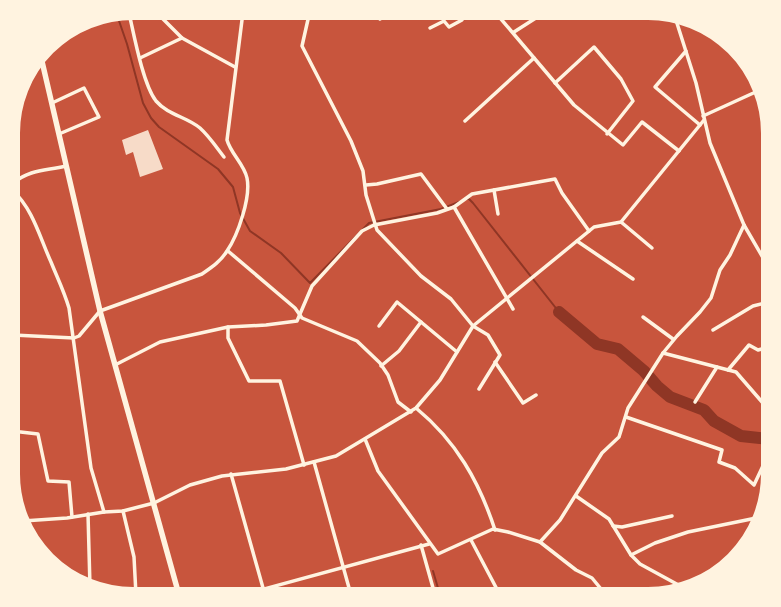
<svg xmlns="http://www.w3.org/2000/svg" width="781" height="607" viewBox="0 0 781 607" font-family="Bitter,serif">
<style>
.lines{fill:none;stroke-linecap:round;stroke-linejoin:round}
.stream{stroke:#8f3625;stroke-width:2}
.river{stroke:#8f3625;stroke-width:12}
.building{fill:#f7dbc8}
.minor{stroke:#fff3e0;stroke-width:3.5}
.primary{stroke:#fff3e0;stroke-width:5.5}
.rim{fill:none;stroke:#fff3e0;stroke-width:2}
</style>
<rect width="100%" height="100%" fill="#c8553d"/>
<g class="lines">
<g class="stream">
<path d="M 117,15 L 127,44 L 143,103 L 151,118 L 159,127 L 218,169 L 233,187 L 240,213 L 250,231 L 281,253 L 310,283 L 369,223 L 441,209 L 459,202"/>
<path d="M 467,199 L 469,199 L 473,203 L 559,312"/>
<path d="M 433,571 L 440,595"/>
</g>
<path class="river" d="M 559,312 L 597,344 L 618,349 L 644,371 L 657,386 L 670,397 L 704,410 L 714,421 L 741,436 L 769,439"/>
</g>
<path class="building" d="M 148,130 L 163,169 L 140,177 L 133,152 L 126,155 L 122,140 Z"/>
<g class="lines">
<g class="minor">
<path d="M 156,12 L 182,38 L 235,67"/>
<path d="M 306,12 L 309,15 L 302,46 L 351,141 L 363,171 L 366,195 L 377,230 L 421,276 L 451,299 L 473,326 L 488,335 L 500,355 L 479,389"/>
<path d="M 495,12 L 574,105 L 623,145 L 642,122 L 679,151"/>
<path d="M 129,13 C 134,35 143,84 156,101 C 168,115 187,117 200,128 C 209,136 217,148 224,157"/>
<path d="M 675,17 L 696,83 L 710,143 L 744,225 L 769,268"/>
<path d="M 380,19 L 392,12"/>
<path d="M 430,28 L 444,21 L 449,27 L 462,20 L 465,12"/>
<path d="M 514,32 L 539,16 L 539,12"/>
<path d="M 686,51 L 655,87 L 700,125"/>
<path d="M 140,58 L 182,38"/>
<path d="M 555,83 L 594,47 L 621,79 L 633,101 L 607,134"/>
<path d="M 52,103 L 84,88 L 99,117 L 59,134"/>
<path d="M 703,116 L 760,90"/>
<path d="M 465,121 L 534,58"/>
<path d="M 13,183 C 31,169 45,171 66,166"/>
<path d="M 366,185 L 377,184 L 421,174 L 447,209"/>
<path d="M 494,190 L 498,214"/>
<path d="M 13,191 C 33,209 40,238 51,262 C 57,277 64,291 69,308 L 91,468 L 104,512"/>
<path d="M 454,207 L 513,309"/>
<path d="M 621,222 L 652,248"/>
<path d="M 577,241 L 633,279"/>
<path d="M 228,251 L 295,308 L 302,318 L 357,341 L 380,363 L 388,375 L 398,402 L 411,412"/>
<path d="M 643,317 L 673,339"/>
<path d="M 379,326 L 397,302 L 457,352"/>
<path d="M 228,327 L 228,338 L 249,381 L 280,381 L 304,465"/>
<path d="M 713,330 L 753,306 L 769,302"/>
<path d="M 13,335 L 74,338 L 79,336 L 100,311 L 202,274 C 212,267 221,261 227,251 C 238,235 251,197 247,178 C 244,164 231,154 227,140 L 243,12"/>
<path d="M 663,353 L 736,372 L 769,410"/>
<path d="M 495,362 L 523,403 L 536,395"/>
<path d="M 115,365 L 160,342 L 228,327 L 266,325 L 297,321 L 312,286 L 362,231 L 374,225 L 437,213 L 454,207 L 472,194 L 555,179 L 562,193 L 589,231"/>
<path d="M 381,366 L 399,351 L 421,322"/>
<path d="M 728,370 L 749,345 L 758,350 L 769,347"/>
<path d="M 695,402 L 717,367"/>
<path d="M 416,408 C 456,441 479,481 495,530"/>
<path d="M 626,417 L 722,450 L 719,462 L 735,468 L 754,485 L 769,453"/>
<path d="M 12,431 L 38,434 L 48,481 L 69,482 L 72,517"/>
<path d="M 365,439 L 378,471 L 438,554 L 493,529 L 508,532 L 540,542 L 576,570 L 592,578 L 606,595"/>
<path d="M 12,444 L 16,431"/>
<path d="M 314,462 L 351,595"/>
<path d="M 231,474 L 265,595"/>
<path d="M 576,496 L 609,519 L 631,555 L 640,564 L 684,588"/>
<path d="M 123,511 L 134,557 L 136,595"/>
<path d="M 88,514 L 90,587"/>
<path d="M 23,521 L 67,518 L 104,512 L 123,511 L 154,503 L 190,485 L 222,476 L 286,469 L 336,456 L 416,408 L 440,380 L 473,326 L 594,227 L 621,222 L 704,120"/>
<path d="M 613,526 L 622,527 L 672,516"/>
<path d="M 471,540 L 500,595"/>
<path d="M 540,542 L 560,520 L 602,453 L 619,437 L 628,408 L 663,353 L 677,336 L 700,312 L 711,298 L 720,270 L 730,255 L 744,225"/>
<path d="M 421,545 L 435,595"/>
<path d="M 631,555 L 655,543 L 688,532 L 761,517"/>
<path d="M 242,595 L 429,544"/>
</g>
<path class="primary" d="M 41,57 L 100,311 L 179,595"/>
</g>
<path d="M0 0H781V607H0ZM133 19H648A114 114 0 0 1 762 133V474A114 114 0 0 1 648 588H133A114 114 0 0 1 19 474V133A114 114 0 0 1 133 19Z" fill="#fff3e0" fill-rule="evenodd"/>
<path class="rim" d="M133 19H648A114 114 0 0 1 762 133V474A114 114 0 0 1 648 588H133A114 114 0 0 1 19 474V133A114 114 0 0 1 133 19Z"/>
</svg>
